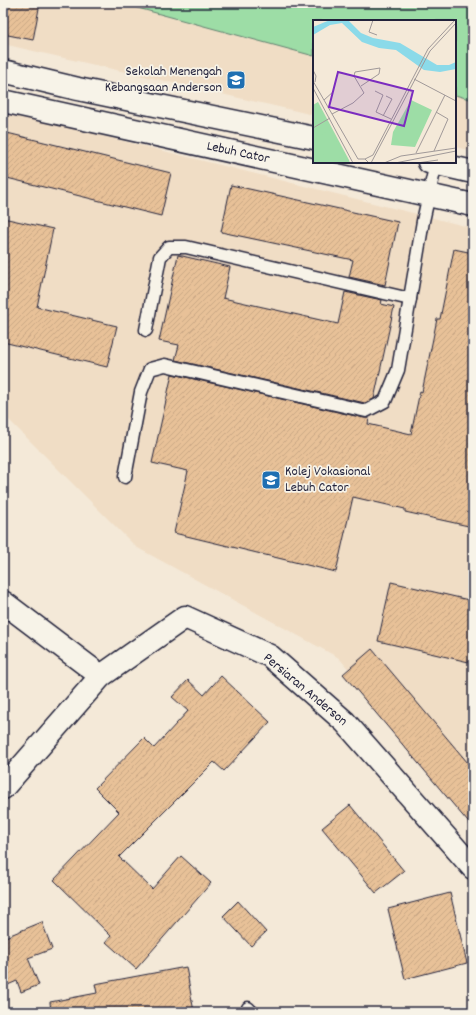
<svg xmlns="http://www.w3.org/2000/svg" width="476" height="1015" viewBox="0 0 476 1015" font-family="Dekko,sans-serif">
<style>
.built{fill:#f0ddc5}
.garden{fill:#9ddda6;stroke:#608070}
.building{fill:url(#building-hatch);stroke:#22223b}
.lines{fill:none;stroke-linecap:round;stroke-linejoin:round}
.lane-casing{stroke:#22223b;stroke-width:15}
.street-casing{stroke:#22223b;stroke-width:25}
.lane{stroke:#f7f3e8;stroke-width:12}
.street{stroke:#f7f3e8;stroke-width:22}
.labels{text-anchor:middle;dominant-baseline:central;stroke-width:3.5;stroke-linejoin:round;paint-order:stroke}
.poi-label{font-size:14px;fill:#22223b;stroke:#f7f3e8;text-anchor:end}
.street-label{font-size:14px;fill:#22223b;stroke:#f7f3e8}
.inset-road{fill:none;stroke:#a09999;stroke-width:1}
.view{fill:#7b2cbf;fill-opacity:0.15;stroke:#7b2cbf;stroke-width:2}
.inset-edge{fill:none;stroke:#22223b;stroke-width:2}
</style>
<defs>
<pattern id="building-hatch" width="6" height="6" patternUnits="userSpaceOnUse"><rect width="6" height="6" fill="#e8c198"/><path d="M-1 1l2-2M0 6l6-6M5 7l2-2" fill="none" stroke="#c7a684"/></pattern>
</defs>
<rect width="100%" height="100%" fill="#f4e9d8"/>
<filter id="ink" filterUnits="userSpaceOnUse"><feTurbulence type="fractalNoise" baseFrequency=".025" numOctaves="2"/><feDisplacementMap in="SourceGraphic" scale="8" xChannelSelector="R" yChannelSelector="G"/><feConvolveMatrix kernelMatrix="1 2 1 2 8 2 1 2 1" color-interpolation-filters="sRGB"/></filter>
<g filter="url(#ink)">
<g class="built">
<path d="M 3,3 L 473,3 L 473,151 L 455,147 L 455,21 L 314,21 L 314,115 L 3,44 Z"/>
<path d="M 3,111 L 473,228 L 473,815 L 339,658 L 136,547 L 3,414 Z"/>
</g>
<path class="garden" d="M 123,3 L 473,3 L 473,100 L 455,95 L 455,21 L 314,21 L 314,56 L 123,4 Z"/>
<g class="building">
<path d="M 3,3 L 40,3 L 33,40 L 3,34 Z"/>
<path d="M 3,132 L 171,173 L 161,216 L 3,177 Z"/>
<path d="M 231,185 L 398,222 L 385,285 L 349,277 L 353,260 L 221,232 Z"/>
<path d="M 3,218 L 53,229 L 37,307 L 117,326 L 107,367 L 3,342 Z"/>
<path d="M 454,249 L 473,253 L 473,527 L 405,512 L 405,509 L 353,497 L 336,572 L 174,533 L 188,471 L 152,463 L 172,374 L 364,418 L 369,418 L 368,424 L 411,434 L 420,391 L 422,392 L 437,319 L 440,319 Z"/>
<path d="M 178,255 L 230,267 L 223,298 L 338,324 L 345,292 L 382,300 L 381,304 L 394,307 L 374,399 L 365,403 L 175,360 L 179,345 L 159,341 Z"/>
<path d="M 391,582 L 473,601 L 473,663 L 378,641 Z"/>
<path d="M 372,649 L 473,769 L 473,828 L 343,674 Z"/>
<path d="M 221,676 L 270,722 L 224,771 L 214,762 L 119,857 L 152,889 L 181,856 L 211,883 L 136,969 L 106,942 L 111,936 L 54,880 L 119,812 L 95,788 L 144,738 L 154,748 L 188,711 L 172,697 L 188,680 L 204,695 Z"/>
<path d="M 350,805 L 404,871 L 376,893 L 322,828 Z"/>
<path d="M 450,893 L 467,963 L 405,979 L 388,909 Z"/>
<path d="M 238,901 L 266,932 L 251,946 L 223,916 Z"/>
<path d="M 42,922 L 52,949 L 28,958 L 39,985 L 21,992 L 17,981 L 3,987 L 3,938 Z"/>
<path d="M 186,967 L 194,1012 L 51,1012 L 50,1002 L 97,993 L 95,984 Z"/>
</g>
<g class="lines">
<g class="lane-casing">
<g id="lane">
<path d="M 146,330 L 160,257 L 169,247 L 186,247 L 410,299"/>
<path d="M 125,477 L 141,392 L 150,369 L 165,365 L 366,411 L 385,401 L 398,370 L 423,221 L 436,163"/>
<path d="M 248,1008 L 252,1012"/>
</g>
</g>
<g class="street-casing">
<g id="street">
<path d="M 3,71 L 78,89 L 314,138"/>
<path d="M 3,101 L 473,205"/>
<path d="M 429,162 L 473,172"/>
<path d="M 3,602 L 101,676"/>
<path d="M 3,788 L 101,676 L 185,617 L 270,656 L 345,722 L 473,868"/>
</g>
</g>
<use href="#lane" class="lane"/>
<use href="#street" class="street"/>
</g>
</g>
<defs>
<g id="school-square" transform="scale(1)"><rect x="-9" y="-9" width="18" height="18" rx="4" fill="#1f6fb2" stroke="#f7f3e8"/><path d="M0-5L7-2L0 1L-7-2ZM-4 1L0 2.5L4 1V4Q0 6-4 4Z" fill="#fff"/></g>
</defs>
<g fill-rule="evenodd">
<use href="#school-square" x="236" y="80"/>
<use href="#school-square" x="271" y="480"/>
</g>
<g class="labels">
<g class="poi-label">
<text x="222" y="72">Sekolah Menengah<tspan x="222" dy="16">Kebangsaan Anderson</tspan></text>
<text x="285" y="472" text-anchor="start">Kolej Vokasional<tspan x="285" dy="16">Lebuh Cator</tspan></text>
</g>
<g class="street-label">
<text transform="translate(238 153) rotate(12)">Lebuh Cator</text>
<text transform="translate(305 690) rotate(40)">Persiaran Anderson</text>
</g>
</g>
<g transform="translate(313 20)">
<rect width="143" height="143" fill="#f4e9d8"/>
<path d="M 5,82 L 36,140 L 37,143 L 0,143 L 0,85 Z" fill="#9ddda6"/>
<path d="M 98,80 L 119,90 L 102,127 L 78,125 L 80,112 ZM 16,110 L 32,134 L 20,143 L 16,143 L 1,120 Z" fill="#9ddda6"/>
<path d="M 17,0 L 35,0 L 48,13 L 60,18 L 87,23 L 124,45 L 136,45 L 143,42 L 143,49 L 127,52 L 111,50 L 83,30 L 66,28 L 49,22 L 29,3 L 17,5 L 0,15 L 0,7 Z" fill="#8bdae9"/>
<path class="inset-road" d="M 60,0 L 56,12 L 64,15M 0,50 L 3,56 L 2,62M 101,59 L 143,81M 0,61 L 45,139M 0,68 L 40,143M 62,71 L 70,75 L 63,92 L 78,99M 11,80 L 21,71M 19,94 L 40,83 L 51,73 L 41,56 L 42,52 L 67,48 L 66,54 L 48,66M 70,96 L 79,79 L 73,76M 0,108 L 17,98M 121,131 L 135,99 L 123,92M 103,133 L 132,75M 45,139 L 52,139 L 56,143M 52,139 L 60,135 L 115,29 L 142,0M 58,143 L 117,31 L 143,3M 71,143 L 88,136 L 143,128M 82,143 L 143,131M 104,143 L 125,140"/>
<path class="view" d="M 25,52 L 100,71 L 91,106 L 16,87 Z"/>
<rect width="143" height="143" class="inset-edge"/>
</g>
<rect width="476" height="1015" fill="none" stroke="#f7f3e8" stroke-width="16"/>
<rect x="8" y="8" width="460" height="999" fill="none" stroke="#22223b" stroke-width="1.5" filter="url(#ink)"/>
</svg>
